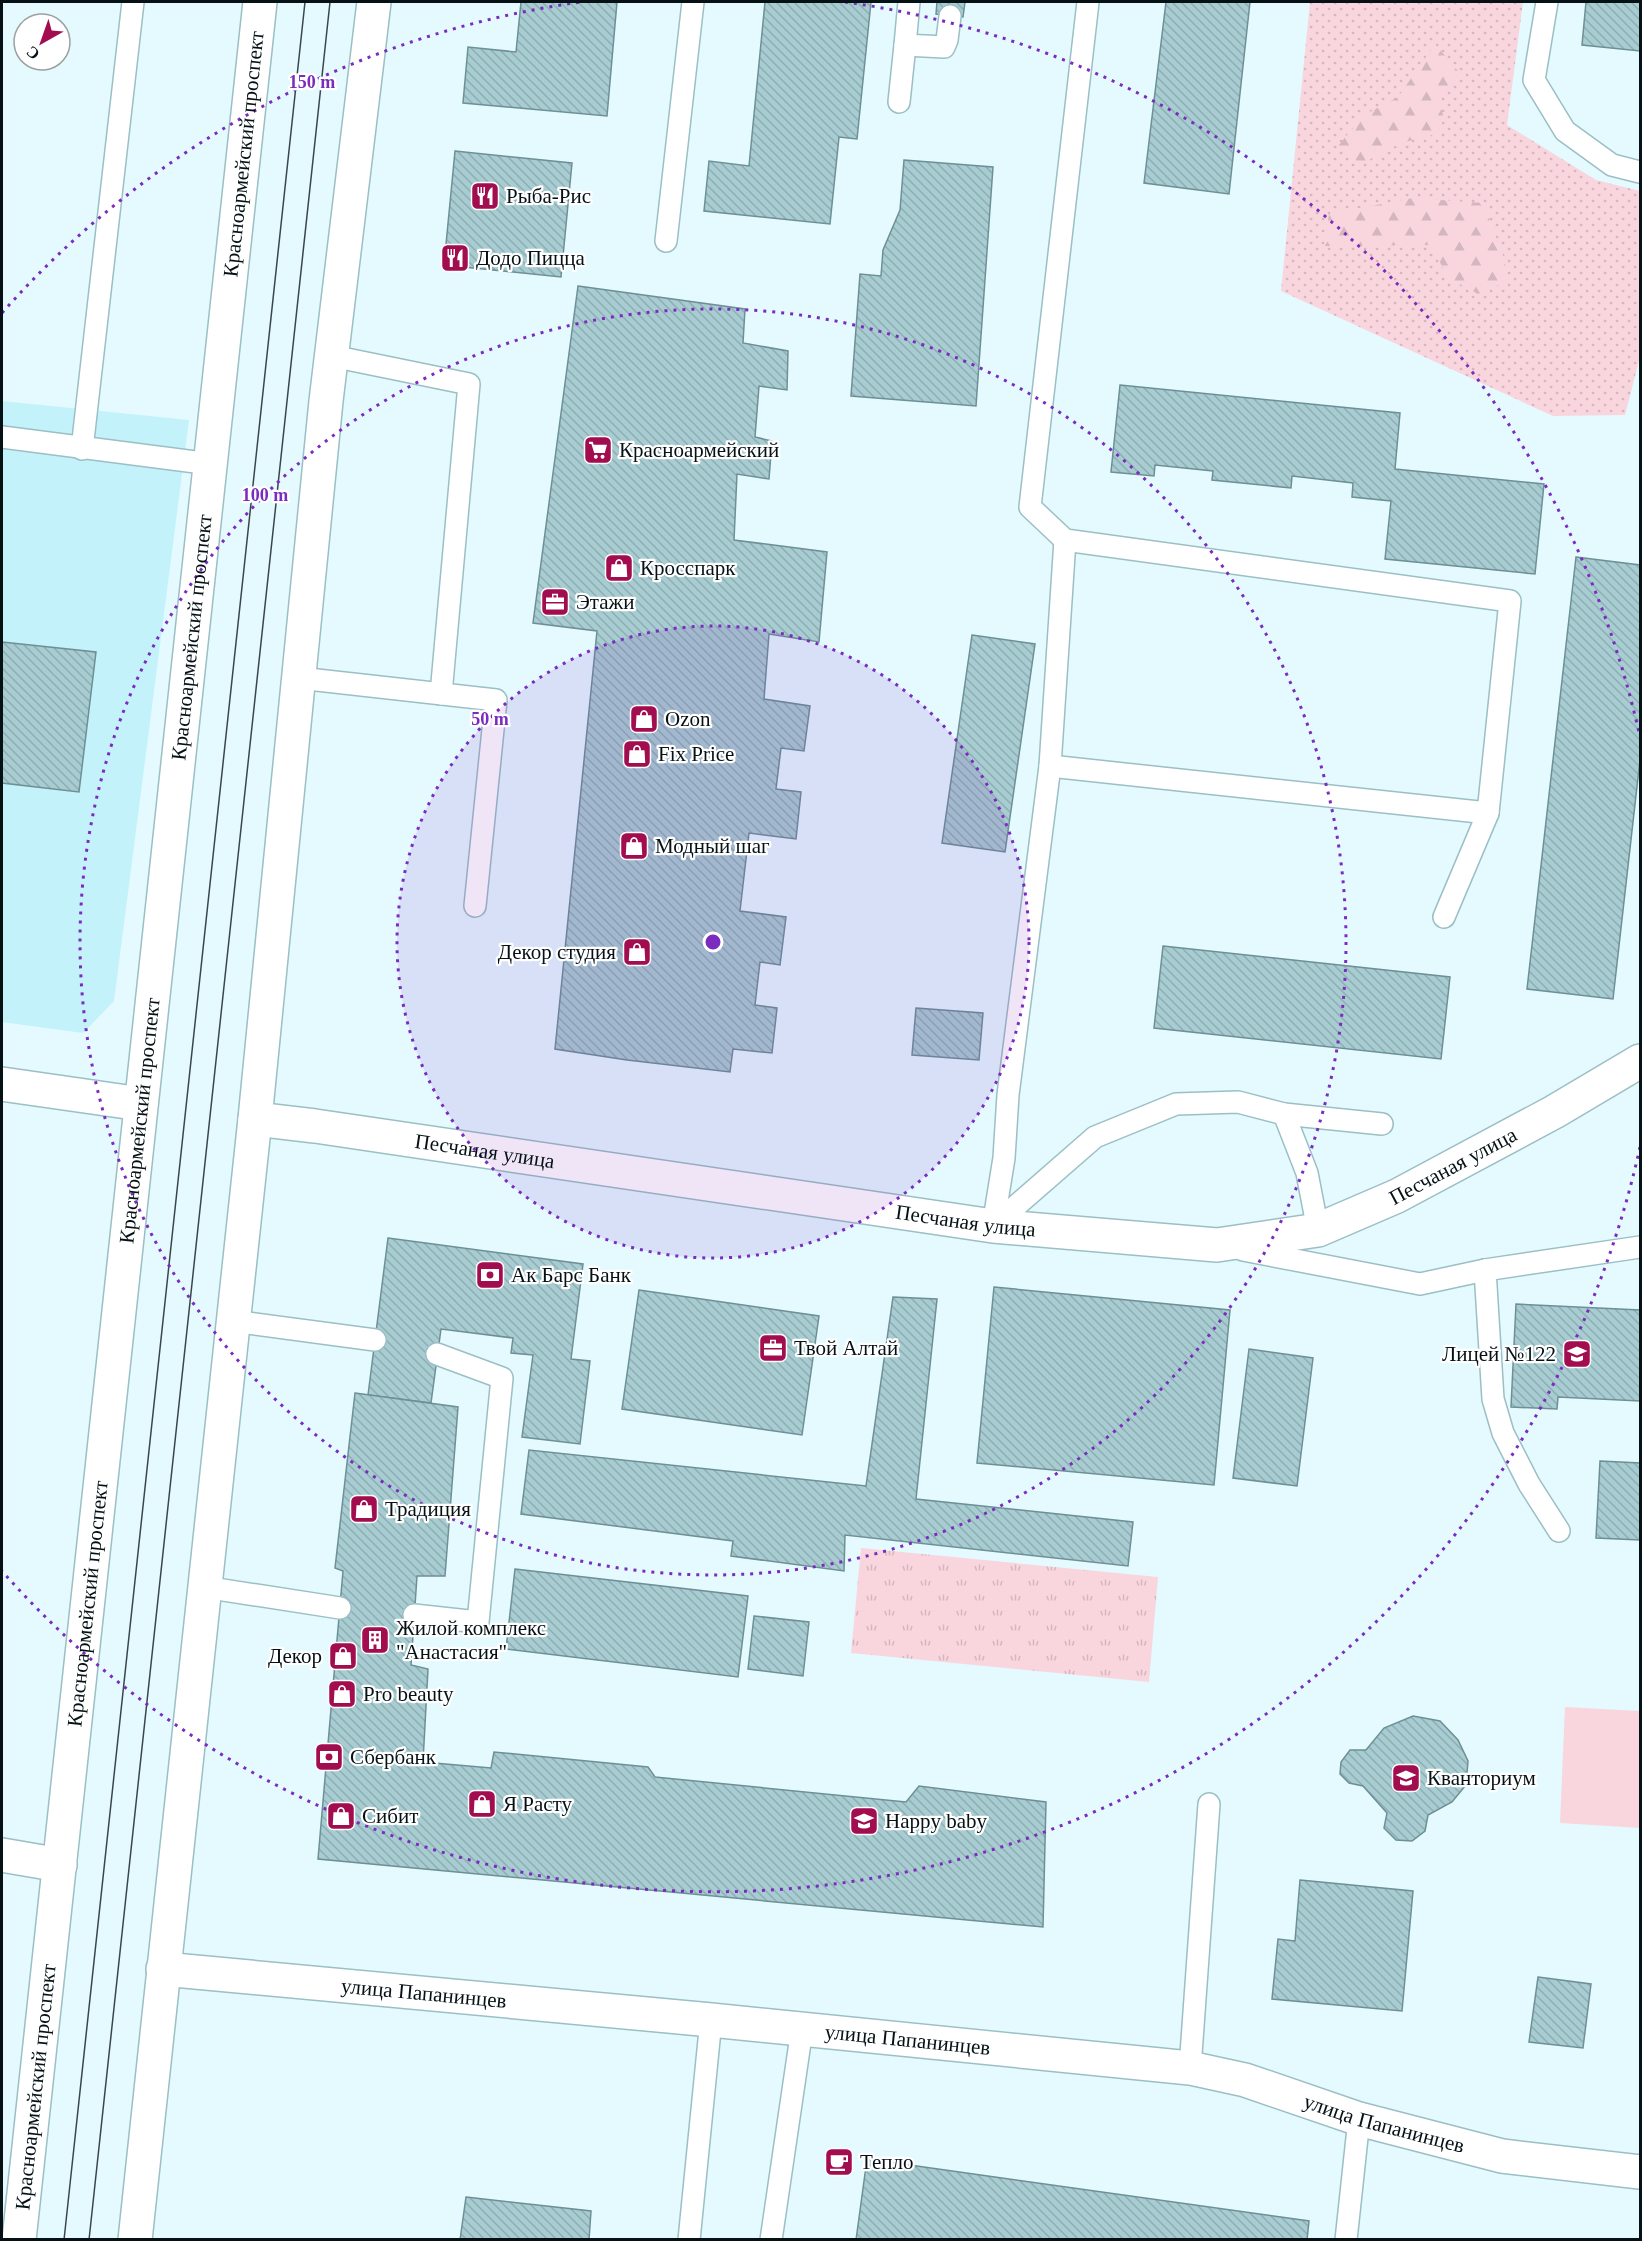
<svg xmlns="http://www.w3.org/2000/svg" width="1642" height="2241" viewBox="0 0 1642 2241" font-family="'Times New Roman',serif">
<style>
.built{fill:#c3f2fb}
.grass{fill:url(#grass-dots)}
.forest{fill:url(#forest-firs)}
.park{fill:url(#park-tufts)}
.pitch{fill:#f9d6de}
.building{fill:url(#building-back-hatch);stroke:#6d9096;stroke-width:1.5}
.lines{fill:none;stroke-linecap:round;stroke-linejoin:round}
.service-casing{stroke:#9bbfc5;stroke-width:24}
.minor-casing{stroke:#9bbfc5;stroke-width:36}
.primary-casing{stroke:#9bbfc5;stroke-width:36}
.service{stroke:#fff;stroke-width:21}
.minor{stroke:#fff;stroke-width:33}
.primary{stroke:#fff;stroke-width:33}
.tram{stroke:#39474b;stroke-width:1.5}
.ring{fill:none;stroke:#7b2cbf;stroke-width:3;stroke-dasharray:3 6}
.labels{text-anchor:middle;dominant-baseline:central;stroke-width:4.5;stroke-linejoin:round;paint-order:stroke}
.street-label{font-size:21px;fill:#051114;stroke:#fff}
.poi-label{font-size:21px;fill:#051114;stroke:#fff;text-anchor:start}
.centre{fill:#7b2cbf;stroke:#fff;stroke-width:3}
.ring-label{font-size:18px;text-anchor:middle;font-weight:bold;fill:#7b2cbf;stroke:#fff;stroke-width:4.5;stroke-linejoin:round;paint-order:stroke}
</style>
<defs>
<pattern id="grass-dots" width="8" height="8" patternUnits="userSpaceOnUse" patternTransform="scale(1.5)"><rect width="8" height="8" fill="#f9d6de"/><path d="M2 2h.1M6 6h.1" fill="none" stroke="#d4b7be" stroke-width="1.8" stroke-linecap="round"/></pattern>
<pattern id="forest-firs" width="22" height="20" patternUnits="userSpaceOnUse" patternTransform="scale(1.5)"><rect width="22" height="20" fill="#f9d6de"/><path d="M5 1l3.5 6h-7zM16 11l3.5 6h-7z" fill="#d4b7be"/></pattern>
<pattern id="park-tufts" width="24" height="20" patternUnits="userSpaceOnUse" patternTransform="scale(1.5)"><rect width="24" height="20" fill="#f9d6de"/><path d="M3 7l-1-3M5 7V3M7 7l1-3M15 17l-1-3M17 17v-4M19 17l1-3" fill="none" stroke="#d4b7be"/></pattern>
<pattern id="building-back-hatch" width="6" height="6" patternUnits="userSpaceOnUse" patternTransform="scale(1.5)"><rect width="6" height="6" fill="#a7ccd2"/><path d="M-1 5l2 2M0 0l6 6M5-1l2 2" fill="none" stroke="#8eaeb3"/></pattern>
</defs>
<rect width="100%" height="100%" fill="#e4faff"/>
<path class="built" d="M 2,401 L 189,420 L 114,1001 L 83,1033 L 2,1022 Z"/>
<path class="grass" d="M 1310,2 L 1523,2 L 1507,125 L 1596,180 L 1640,191 L 1640,357 L 1625,415 L 1553,416 L 1281,291 Z"/>
<g class="forest">
<path d="M 1435,44 L 1459,72 L 1439,100 L 1444,119 L 1436,134 L 1401,143 L 1361,164 L 1337,147 L 1364,115 L 1398,97 Z"/>
<path d="M 1413,198 L 1483,203 L 1504,258 L 1508,281 L 1478,294 L 1447,277 L 1432,245 L 1324,246 L 1329,214 Z"/>
</g>
<path class="park" d="M 861,1548 L 1158,1577 L 1149,1682 L 851,1653 Z"/>
<path class="pitch" d="M 1565,1707 L 1640,1711 L 1640,1828 L 1560,1823 Z"/>
<g class="building">
<path d="M 521,2 L 617,2 L 607,116 L 463,103 L 468,47 L 516,52 Z"/>
<path d="M 765,2 L 871,2 L 857,139 L 839,137 L 830,224 L 704,211 L 709,161 L 749,166 Z"/>
<path d="M 937,2 L 965,2 L 963,17 L 936,14 Z"/>
<path d="M 1166,2 L 1250,2 L 1229,194 L 1144,183 Z"/>
<path d="M 1586,2 L 1640,2 L 1640,51 L 1582,45 Z"/>
<path d="M 455,151 L 572,163 L 561,277 L 444,265 Z"/>
<path d="M 904,160 L 993,167 L 976,406 L 851,396 L 860,274 L 881,276 L 883,250 L 900,210 Z"/>
<path d="M 578,286 L 745,309 L 743,343 L 788,351 L 787,390 L 759,386 L 755,437 L 772,441 L 769,479 L 737,474 L 734,540 L 827,552 L 819,642 L 769,634 L 764,699 L 810,706 L 804,751 L 781,748 L 776,789 L 801,792 L 796,839 L 749,833 L 740,911 L 786,917 L 780,965 L 760,962 L 755,1005 L 777,1008 L 772,1053 L 733,1049 L 730,1072 L 627,1060 L 555,1049 L 597,631 L 533,623 Z"/>
<path d="M 1120,385 L 1400,413 L 1395,469 L 1544,484 L 1535,574 L 1385,559 L 1391,501 L 1352,497 L 1353,483 L 1292,476 L 1291,488 L 1212,480 L 1213,471 L 1155,465 L 1154,476 L 1111,472 Z"/>
<path d="M 1576,557 L 1640,565 L 1640,760 L 1613,999 L 1527,989 Z"/>
<path d="M 972,635 L 1035,644 L 1005,852 L 942,843 Z"/>
<path d="M 2,642 L 96,652 L 79,792 L 2,783 Z"/>
<path d="M 1163,946 L 1450,977 L 1441,1059 L 1154,1028 Z"/>
<path d="M 916,1008 L 983,1013 L 979,1060 L 912,1055 Z"/>
<path d="M 388,1238 L 583,1264 L 571,1359 L 590,1361 L 580,1444 L 522,1437 L 533,1355 L 511,1353 L 513,1338 L 441,1329 L 431,1403 L 368,1395 Z"/>
<path d="M 994,1287 L 1230,1310 L 1214,1485 L 977,1463 Z"/>
<path d="M 639,1290 L 819,1316 L 802,1435 L 622,1409 Z"/>
<path d="M 893,1297 L 937,1299 L 916,1499 L 1133,1522 L 1128,1566 L 845,1535 L 844,1571 L 731,1556 L 733,1541 L 521,1514 L 529,1450 L 866,1486 Z"/>
<path d="M 1516,1304 L 1640,1310 L 1640,1401 L 1558,1397 L 1557,1409 L 1511,1407 Z"/>
<path d="M 1249,1349 L 1313,1358 L 1297,1486 L 1233,1478 Z"/>
<path d="M 355,1393 L 458,1407 L 445,1576 L 417,1576 L 411,1665 L 428,1669 L 423,1762 L 491,1768 L 494,1752 L 648,1767 L 655,1777 L 906,1802 L 919,1786 L 1046,1802 L 1043,1927 L 318,1859 L 343,1571 L 335,1568 Z"/>
<path d="M 1600,1461 L 1640,1463 L 1640,1540 L 1596,1538 Z"/>
<path d="M 515,1569 L 748,1596 L 738,1677 L 506,1649 Z"/>
<path d="M 754,1616 L 809,1622 L 803,1676 L 748,1669 Z"/>
<path d="M 1413,1716 L 1440,1721 L 1458,1740 L 1468,1761 L 1466,1785 L 1452,1802 L 1428,1815 L 1425,1831 L 1412,1841 L 1396,1840 L 1384,1828 L 1387,1813 L 1363,1786 L 1349,1783 L 1340,1774 L 1341,1762 L 1350,1750 L 1366,1750 L 1384,1728 Z"/>
<path d="M 1300,1880 L 1413,1891 L 1402,2011 L 1272,1999 L 1278,1939 L 1295,1941 Z"/>
<path d="M 1538,1977 L 1591,1984 L 1583,2048 L 1529,2042 Z"/>
<path d="M 867,2159 L 1309,2221 L 1307,2240 L 856,2240 Z"/>
<path d="M 466,2197 L 591,2211 L 589,2240 L 460,2240 Z"/>
</g>
<g class="lines">
<g class="service-casing">
<g id="service">
<path d="M 909,2 L 905,45 L 944,47 L 947,40 L 950,16"/>
<path d="M 1547,2 L 1534,80 L 1565,131 L 1612,165 L 1640,172"/>
<path d="M 899,102 L 905,45"/>
<path d="M 666,241 L 693,2"/>
<path d="M 332,356 L 469,384 L 441,694"/>
<path d="M 2,437 L 211,464"/>
<path d="M 82,449 L 133,2"/>
<path d="M 299,678 L 496,700 L 475,906"/>
<path d="M 1050,766 L 1488,813 L 1510,601 L 1065,540 L 1030,507 L 1088,2"/>
<path d="M 1444,917 L 1488,813"/>
<path d="M 1284,1114 L 1382,1124"/>
<path d="M 993,1226 L 1004,1158 L 1008,1095 L 1050,766 L 1065,540"/>
<path d="M 993,1226 L 1095,1137 L 1176,1104 L 1238,1102 L 1284,1114 L 1307,1173 L 1318,1230"/>
<path d="M 1243,1250 L 1420,1284 L 1485,1270 L 1640,1247"/>
<path d="M 1485,1270 L 1493,1399 L 1503,1433 L 1529,1484 L 1559,1531"/>
<path d="M 233,1321 L 375,1340"/>
<path d="M 204,1587 L 340,1608"/>
<path d="M 414,1615 L 478,1622 L 502,1378 L 437,1354"/>
<path d="M 1190,2068 L 1209,1804"/>
<path d="M 689,2240 L 711,2020"/>
<path d="M 771,2240 L 802,2029"/>
<path d="M 1346,2240 L 1359,2119"/>
</g>
</g>
<g class="minor-casing">
<g id="minor">
<path d="M 2,1084 L 141,1104"/>
<path id="s1" d="M 255,1119 L 315,1126 L 993,1226 L 1217,1245 L 1318,1230 L 1397,1196 L 1554,1112 L 1640,1061"/>
<path d="M 2,1855 L 60,1865"/>
<path id="s2" d="M 163,1969 L 711,2020 L 1190,2068 L 1245,2080 L 1359,2119 L 1502,2156 L 1640,2172"/>
</g>
</g>
<g class="primary-casing">
<g id="primary">
<path id="s3" d="M 19,2240 L 260,2"/>
<path d="M 135,2240 L 255,1119 L 326,401 L 374,2"/>
</g>
</g>
<use href="#service" class="service"/>
<use href="#minor" class="minor"/>
<use href="#primary" class="primary"/>
<g class="tram">
<path d="M 64,2240 L 305,2"/>
<path d="M 89,2240 L 330,2"/>
</g>
</g>
<circle cx="713" cy="942" r="316" fill="#7b2cbf" fill-opacity=".12"/>
<g class="ring">
<circle cx="713" cy="942" r="316"/>
<circle cx="713" cy="942" r="633"/>
<path d="M1640 1147A949 949 0 0 1 2 1571M2 313A949 949 0 0 1 581 2M845 2A949 949 0 0 1 1640 737"/>
</g>
<defs>
<g id="restaurant-square" transform="scale(1.5)"><rect x="-9" y="-9" width="18" height="18" rx="4" fill="#a20d4f" stroke="#fff"/><path d="M-5-6h1v4h1v-4h1v4h1v-4h1v5L-1.5 .5V6h-2V.5L-5-1ZM5-6V6H3V1.5H1.5Q1.5-4 5-6Z" fill="#fff"/></g>
<g id="supermarket-square" transform="scale(1.5)"><rect x="-9" y="-9" width="18" height="18" rx="4" fill="#a20d4f" stroke="#fff"/><path d="M-6-5.5h2.5l.6 2H6L4.5 2H-2.5L-4.4-4H-6ZM-1.5 3.2a1.3 1.3 0 1 0 .1 0ZM3 3.2a1.3 1.3 0 1 0 .1 0Z" fill="#fff"/></g>
<g id="shop-square" transform="scale(1.5)"><rect x="-9" y="-9" width="18" height="18" rx="4" fill="#a20d4f" stroke="#fff"/><path d="M-5-2.5h2.3a2.7 3.5 0 0 1 5.4 0H5L5.5 6h-11ZM-1.5-2.5h3a1.5 2.3 0 0 0-3 0Z" fill="#fff"/></g>
<g id="office-square" transform="scale(1.5)"><rect x="-9" y="-9" width="18" height="18" rx="4" fill="#a20d4f" stroke="#fff"/><path d="M-6-3h4V-5.5h4V-3h4V5H-6ZM-1-4.5V-3h2v-1.5ZM-6 0V1H6V0Z" fill="#fff"/></g>
<g id="bank-square" transform="scale(1.5)"><rect x="-9" y="-9" width="18" height="18" rx="4" fill="#a20d4f" stroke="#fff"/><path d="M-6-4H6V4H-6ZM0-2.3a2.3 2.3 0 1 0 0 4.6a2.3 2.3 0 1 0 0-4.6Z" fill="#fff"/></g>
<g id="school-square" transform="scale(1.5)"><rect x="-9" y="-9" width="18" height="18" rx="4" fill="#a20d4f" stroke="#fff"/><path d="M0-5L7-2L0 1L-7-2ZM-4 1L0 2.5L4 1V4Q0 6-4 4Z" fill="#fff"/></g>
<g id="building-square" transform="scale(1.5)"><rect x="-9" y="-9" width="18" height="18" rx="4" fill="#a20d4f" stroke="#fff"/><path d="M-4-6H4V6H1V3H-1V6H-4ZM-2.5-4.3h1.7v1.8h-1.7ZM.8-4.3h1.7v1.8H.8ZM-2.5-1h1.7V.8h-1.7ZM.8-1h1.7V.8H.8Z" fill="#fff"/></g>
<g id="cafe-square" transform="scale(1.5)"><rect x="-9" y="-9" width="18" height="18" rx="4" fill="#a20d4f" stroke="#fff"/><path d="M-5.5-4.5H6V0H3Q3 3.5 0 3.5H-2.5Q-5.5 3.5-5.5 0ZM3-3.2v2h1.7v-2ZM-6 4.5H4V6H-6Z" fill="#fff"/></g>
</defs>
<g fill-rule="evenodd">
<use href="#restaurant-square" x="485" y="196"/>
<use href="#restaurant-square" x="455" y="258"/>
<use href="#supermarket-square" x="598" y="450"/>
<use href="#shop-square" x="619" y="568"/>
<use href="#office-square" x="555" y="602"/>
<use href="#shop-square" x="644" y="719"/>
<use href="#shop-square" x="637" y="754"/>
<use href="#shop-square" x="634" y="846"/>
<use href="#shop-square" x="637" y="952"/>
<use href="#bank-square" x="490" y="1275"/>
<use href="#office-square" x="773" y="1348"/>
<use href="#school-square" x="1577" y="1354"/>
<use href="#shop-square" x="364" y="1509"/>
<use href="#building-square" x="375" y="1640"/>
<use href="#shop-square" x="343" y="1656"/>
<use href="#shop-square" x="342" y="1694"/>
<use href="#bank-square" x="329" y="1757"/>
<use href="#school-square" x="1406" y="1778"/>
<use href="#shop-square" x="482" y="1804"/>
<use href="#shop-square" x="341" y="1816"/>
<use href="#school-square" x="864" y="1821"/>
<use href="#cafe-square" x="839" y="2162"/>
</g>
<g class="labels">
<g class="street-label">
<text stroke="none"><textPath href="#s3" startOffset="2098">Красноармейский проспект</textPath></text>
<text stroke="none"><textPath href="#s3" startOffset="1612">Красноармейский проспект</textPath></text>
<text stroke="none"><textPath href="#s3" startOffset="1126">Красноармейский проспект</textPath></text>
<text stroke="none"><textPath href="#s1" startOffset="232">Песчаная улица</textPath></text>
<text stroke="none"><textPath href="#s1" startOffset="1222">Песчаная улица</textPath></text>
<text stroke="none"><textPath href="#s1" startOffset="718">Песчаная улица</textPath></text>
<text stroke="none"><textPath href="#s3" startOffset="640">Красноармейский проспект</textPath></text>
<text stroke="none"><textPath href="#s2" startOffset="262">улица Папанинцев</textPath></text>
<text stroke="none"><textPath href="#s2" startOffset="748">улица Папанинцев</textPath></text>
<text stroke="none"><textPath href="#s3" startOffset="154">Красноармейский проспект</textPath></text>
<text stroke="none"><textPath href="#s2" startOffset="1234">улица Папанинцев</textPath></text>
</g>
<g class="poi-label">
<text x="506" y="196">Рыба-Рис</text>
<text x="476" y="258">Додо Пицца</text>
<text x="619" y="450">Красноармейский</text>
<text x="640" y="568">Кросспарк</text>
<text x="576" y="602">Этажи</text>
<text x="665" y="719">Ozon</text>
<text x="658" y="754">Fix Price</text>
<text x="655" y="846">Модный шаг</text>
<text x="616" y="952" text-anchor="end">Декор студия</text>
<text x="511" y="1275">Ак Барс Банк</text>
<text x="794" y="1348">Твой Алтай</text>
<text x="1556" y="1354" text-anchor="end">Лицей №122</text>
<text x="385" y="1509">Традиция</text>
<text x="396" y="1628">Жилой комплекс<tspan x="396" dy="24">"Анастасия"</tspan></text>
<text x="322" y="1656" text-anchor="end">Декор</text>
<text x="363" y="1694">Pro beauty</text>
<text x="350" y="1757">Сбербанк</text>
<text x="1427" y="1778">Кванториум</text>
<text x="503" y="1804">Я Расту</text>
<text x="362" y="1816">Сибит</text>
<text x="885" y="1821">Happy baby</text>
<text x="860" y="2162">Тепло</text>
</g>
</g>
<circle cx="713" cy="942" r="9" class="centre"/>
<g class="ring-label">
<text x="312" y="88">150 m</text>
<text x="265" y="501">100 m</text>
<text x="490" y="725">50 m</text>
</g>
<rect width="1642" height="2241" fill="none" stroke="#051114" stroke-width="6"/>
<g transform="translate(42 42) rotate(220)"><circle r="28" fill="#ffffff" stroke="#9ba0a1" stroke-width="1.5"/>
<path d="M0-4.5L10 22L0 15L-10 22Z" fill="#a20d4f"/>
<text y="-9" font-size="16" font-weight="bold" text-anchor="middle" fill="#051114">С</text>
</g>
</svg>
